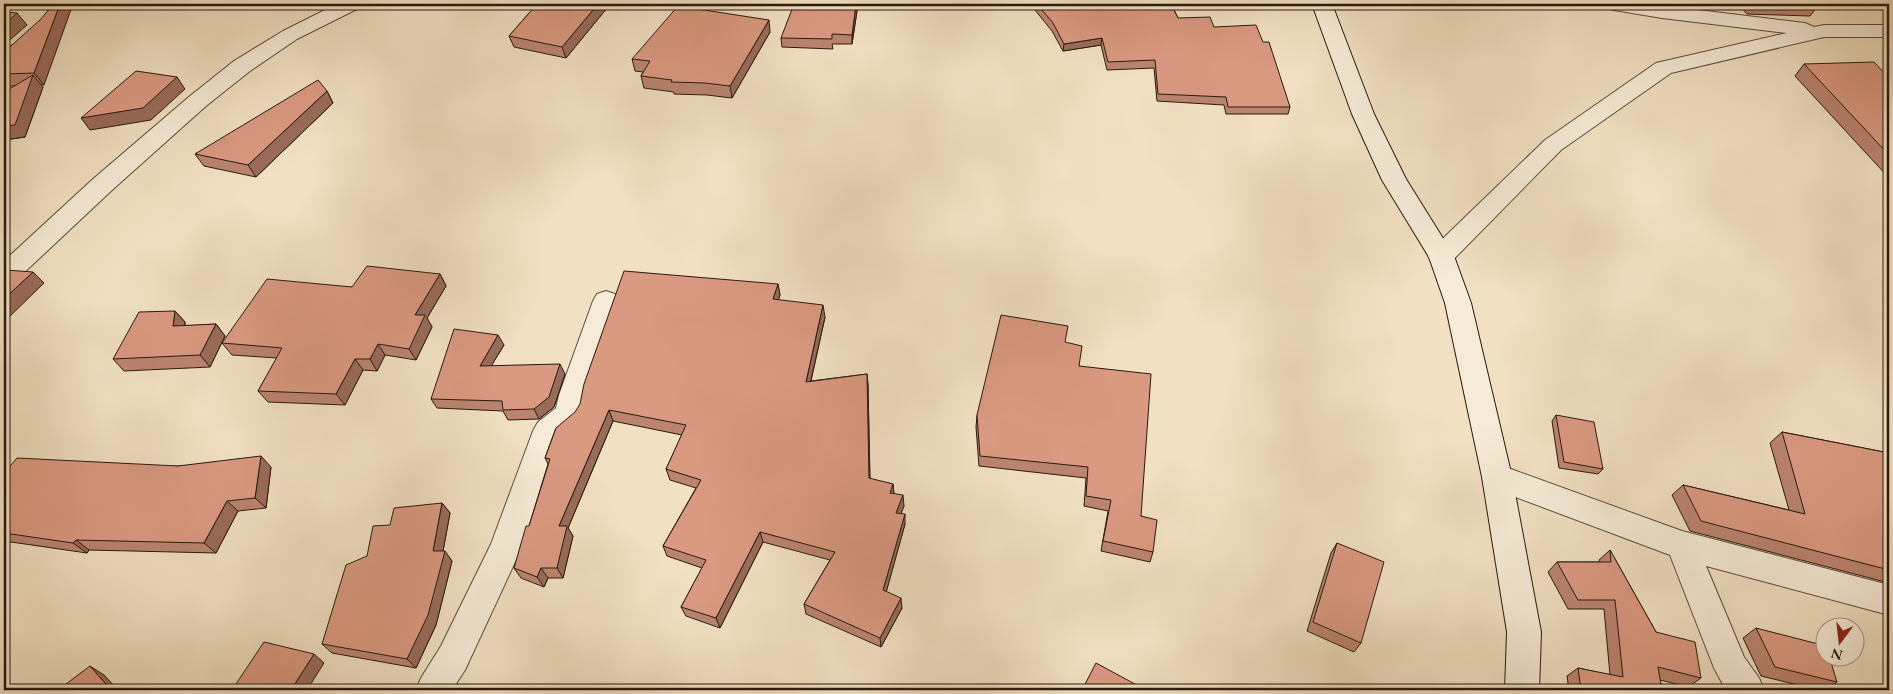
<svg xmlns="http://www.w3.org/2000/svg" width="1893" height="694" viewBox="0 0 1893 694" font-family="'EB Garamond',serif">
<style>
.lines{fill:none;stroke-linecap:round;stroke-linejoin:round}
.minor-casing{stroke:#5b4c3a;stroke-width:2}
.secondary-casing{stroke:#291a0d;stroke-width:2}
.minor{fill:#f6ebd7;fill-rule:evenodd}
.secondary{fill:#f6ebd7;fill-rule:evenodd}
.wall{fill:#bb846f;stroke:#291a0d}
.shaded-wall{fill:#996b5a;stroke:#291a0d}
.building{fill:#da9981;stroke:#291a0d}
</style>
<rect width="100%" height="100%" fill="#f1e0c2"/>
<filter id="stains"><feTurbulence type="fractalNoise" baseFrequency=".004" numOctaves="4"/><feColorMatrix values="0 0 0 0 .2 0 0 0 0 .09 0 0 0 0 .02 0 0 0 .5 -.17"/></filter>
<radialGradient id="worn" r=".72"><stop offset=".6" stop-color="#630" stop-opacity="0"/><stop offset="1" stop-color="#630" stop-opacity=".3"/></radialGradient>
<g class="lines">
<g class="minor-casing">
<g id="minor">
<path d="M 337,4 L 362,4 L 359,8 L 297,39 L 250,71 L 206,106 L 111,191 L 13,283 L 4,285 L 4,261 L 93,179 L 190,96 L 234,61 L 283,31 Z"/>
<path d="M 1604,4 L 1649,4 L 1805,23 L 1814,27 L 1824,25 L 1889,25 L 1889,37 L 1824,37 L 1671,73 L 1561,150 L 1450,263 L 1441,265 L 1432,263 L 1428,256 L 1432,249 L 1545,140 L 1656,63 L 1787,33 L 1662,18 L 1614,10 L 1607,8 Z"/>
<path d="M 606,291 L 615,294 L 619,301 L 587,395 L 583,414 L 579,422 L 560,438 L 522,547 L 465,670 L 452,690 L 416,690 L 421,678 L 441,646 L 491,544 L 533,431 L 538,422 L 556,408 L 559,395 L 593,301 L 597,294 Z"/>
<path d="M 1497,464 L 1682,531 L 1889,585 L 1889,615 L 1706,566 L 1744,657 L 1759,678 L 1764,690 L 1726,690 L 1714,668 L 1670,555 L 1486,486 L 1482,477 L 1486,468 Z"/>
</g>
</g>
<g class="secondary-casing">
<path id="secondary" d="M 1312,4 L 1332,4 L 1374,114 L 1406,179 L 1454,256 L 1471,303 L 1512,477 L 1541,632 L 1539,690 L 1505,690 L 1507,632 L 1482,477 L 1445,303 L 1429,257 L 1382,180 L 1352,114 Z"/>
</g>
<use href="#minor" class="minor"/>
<use href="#secondary" class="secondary"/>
</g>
<g class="wall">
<path d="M 537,4 L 605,4 L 607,8 L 566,58 L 514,47 L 509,36 Z"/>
<path d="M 858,4 L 852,44 L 832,44 L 833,49 L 782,47 L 781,38 Z"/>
<path d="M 1036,4 L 1171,4 L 1178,18 L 1214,27 L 1290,107 L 1288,114 L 1226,114 L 1224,105 L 1157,101 L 1154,68 L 1107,70 L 1101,45 L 1063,51 L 1052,31 L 1035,10 Z"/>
<path d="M 1738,4 L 1818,4 L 1819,5 L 1810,16 L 1747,14 Z"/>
<path d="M 770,32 L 732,98 L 707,95 L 674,94 L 674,92 L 644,88 L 641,76 L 643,72 L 635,71 L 632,59 Z"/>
<path d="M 12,45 L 44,85 L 41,85 L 43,87 L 25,137 L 4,140 L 4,92 L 15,86 L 4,86 L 4,49 Z"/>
<path d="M 1804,64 L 1889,78 L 1889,178 L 1795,76 Z"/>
<path d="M 327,91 L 333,103 L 256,177 L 204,166 L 195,154 Z"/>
<path d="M 440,274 L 446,286 L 427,318 L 432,327 L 416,360 L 385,355 L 377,371 L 363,370 L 345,405 L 268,402 L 258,391 L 277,358 L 232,355 L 222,343 L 352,287 Z"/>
<path d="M 778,284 L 780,295 L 778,300 L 825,317 L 811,381 L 867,374 L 868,385 L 870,479 L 893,484 L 894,494 L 904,506 L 901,513 L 905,524 L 886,592 L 902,608 L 881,647 L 806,614 L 804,604 L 830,560 L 763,542 L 720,628 L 686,616 L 681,607 L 702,568 L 667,556 L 663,546 L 696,488 L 670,480 L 666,469 L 682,435 L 613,421 L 568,528 L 573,536 L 563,578 L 548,578 L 544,587 L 521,578 L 514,568 L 529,526 L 548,464 L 545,458 L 556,428 Z"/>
<path d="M 175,311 L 185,322 L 185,326 L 216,324 L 225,336 L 210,367 L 124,371 L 113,359 Z"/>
<path d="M 1065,342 L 1079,366 L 1141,516 L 1153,552 L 1150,562 L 1101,551 L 1108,511 L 1084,506 L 1086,478 L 979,466 L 976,427 L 977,415 Z"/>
<path d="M 504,345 L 491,366 L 565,374 L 554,407 L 539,419 L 508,420 L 503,411 L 437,408 L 431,399 Z"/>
<path d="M 1556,415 L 1603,469 L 1598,474 L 1559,468 L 1552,421 Z"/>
<path d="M 1782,432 L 1889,453 L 1889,583 L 1690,531 L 1672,495 L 1683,485 L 1789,510 L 1770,443 Z"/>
<path d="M 178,466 L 271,467 L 266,508 L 238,511 L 216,553 L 89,550 L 87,553 L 4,541 L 4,473 Z"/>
<path d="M 442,503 L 450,513 L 443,551 L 452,561 L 436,625 L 416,668 L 332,653 L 322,644 L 367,556 L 390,525 Z"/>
<path d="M 1337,543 L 1361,643 L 1354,652 L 1307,631 L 1331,553 Z"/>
<path d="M 1610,550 L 1656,632 L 1701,678 L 1688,687 L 1660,680 L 1662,690 L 1569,690 L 1567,676 L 1578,668 L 1610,675 L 1604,609 L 1568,609 L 1548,572 L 1557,562 L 1600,562 L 1599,560 Z"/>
<path d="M 1756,628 L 1837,682 L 1824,690 L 1819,690 L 1761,676 L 1743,638 Z"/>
</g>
<g class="shaded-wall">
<path d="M 60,4 L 73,4 L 44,85 L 34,73 Z"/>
<path d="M 598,4 L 605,4 L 607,8 L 566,58 L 562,47 Z"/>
<path d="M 856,4 L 858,4 L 852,44 L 852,35 Z"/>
<path d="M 17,13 L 27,25 L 4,45 L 4,25 Z"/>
<path d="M 769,20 L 770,32 L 732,98 L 730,86 Z"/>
<path d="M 1102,38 L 1101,45 L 1063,51 L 1064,44 Z"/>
<path d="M 33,75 L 43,87 L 25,137 L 4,140 L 4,126 Z"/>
<path d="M 177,77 L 185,89 L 151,120 L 90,130 L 81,118 Z"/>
<path d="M 327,91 L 333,103 L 256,177 L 248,165 Z"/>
<path d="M 33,272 L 44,283 L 4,322 L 4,299 Z"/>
<path d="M 440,274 L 446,286 L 427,318 L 432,327 L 416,360 L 409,349 L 415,315 Z"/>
<path d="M 778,284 L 780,295 L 775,311 L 773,299 Z"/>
<path d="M 823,305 L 825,317 L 808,393 L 806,382 Z"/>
<path d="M 175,311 L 185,322 L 183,338 L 173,326 Z"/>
<path d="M 216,324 L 225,336 L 210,367 L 200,355 Z"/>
<path d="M 498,335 L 504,345 L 485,376 L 480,366 Z"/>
<path d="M 378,344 L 385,355 L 377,371 L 370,359 Z"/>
<path d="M 355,359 L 363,370 L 345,405 L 336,394 Z"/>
<path d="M 560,364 L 565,374 L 554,407 L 539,419 L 534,409 Z"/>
<path d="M 867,374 L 868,385 L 870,489 L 869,478 Z"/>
<path d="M 609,410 L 613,421 L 568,528 L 573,536 L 563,578 L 557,568 L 559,526 Z"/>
<path d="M 261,456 L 271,467 L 266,508 L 255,498 Z"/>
<path d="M 893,484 L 894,495 L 890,493 Z"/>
<path d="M 903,495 L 904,506 L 897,523 L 896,513 Z"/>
<path d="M 227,501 L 238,511 L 216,553 L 204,543 Z"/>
<path d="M 442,503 L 450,513 L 441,562 L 433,551 Z"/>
<path d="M 905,514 L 905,524 L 884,600 L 883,590 Z"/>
<path d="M 760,532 L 763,542 L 720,628 L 716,618 Z"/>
<path d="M 76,540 L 89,550 L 87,553 L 73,543 Z"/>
<path d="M 445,551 L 452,561 L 436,625 L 416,668 L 407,659 Z"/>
<path d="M 541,568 L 548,578 L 544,587 L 537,577 Z"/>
<path d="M 901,598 L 902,608 L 881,647 L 880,638 Z"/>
<path d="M 314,654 L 324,663 L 307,690 L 291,690 Z"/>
<path d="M 90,666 L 104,675 L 118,690 L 111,690 Z"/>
</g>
<g class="building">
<path d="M 53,4 L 60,4 L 34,73 L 4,74 L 4,49 L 12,45 L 41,19 Z"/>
<path d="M 537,4 L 598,4 L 562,47 L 509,36 Z"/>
<path d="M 794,4 L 856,4 L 852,35 L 832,34 L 832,39 L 781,38 Z"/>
<path d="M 1037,4 L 1171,4 L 1178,18 L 1210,17 L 1214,27 L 1256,25 L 1263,42 L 1269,42 L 1290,107 L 1228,107 L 1226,97 L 1158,94 L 1155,60 L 1108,62 L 1102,38 L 1064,44 L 1053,23 Z"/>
<path d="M 1797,4 L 1818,4 L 1819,5 Z"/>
<path d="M 678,6 L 769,20 L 730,86 L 705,83 L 671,82 L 672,80 L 641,76 L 650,61 L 632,59 Z"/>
<path d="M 4,12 L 17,13 L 4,25 Z"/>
<path d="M 1874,62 L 1889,78 L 1889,155 L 1804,64 Z"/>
<path d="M 136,71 L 177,77 L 143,108 L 81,118 Z"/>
<path d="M 33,75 L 15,125 L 4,126 L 4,92 Z"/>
<path d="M 318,80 L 327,91 L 248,165 L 195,154 Z"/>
<path d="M 367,266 L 440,274 L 415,315 L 425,315 L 409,349 L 378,344 L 370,359 L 355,359 L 336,394 L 258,391 L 282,348 L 222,343 L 267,279 L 352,287 Z"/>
<path d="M 6,270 L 33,272 L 4,299 L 4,271 Z"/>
<path d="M 624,271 L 778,284 L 773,299 L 823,305 L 806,382 L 867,374 L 869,478 L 893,484 L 890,493 L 903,495 L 896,513 L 905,514 L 883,590 L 901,598 L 880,638 L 804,604 L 835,552 L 760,532 L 716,618 L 681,607 L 706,560 L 663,546 L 701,480 L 666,469 L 686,425 L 609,410 L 559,526 L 567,526 L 557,568 L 541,568 L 537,577 L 514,568 L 526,526 L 529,526 L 550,459 L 545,458 L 556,428 L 575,412 L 580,404 L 584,384 Z"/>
<path d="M 175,311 L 173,326 L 216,324 L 200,355 L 113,359 L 139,312 Z"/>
<path d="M 1001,315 L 1068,326 L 1065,342 L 1082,346 L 1079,366 L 1151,374 L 1141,516 L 1157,520 L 1153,552 L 1103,541 L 1111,500 L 1086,496 L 1088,467 L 980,456 L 977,415 Z"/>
<path d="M 454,329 L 498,335 L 480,366 L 560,364 L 549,397 L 534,409 L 503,410 L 502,401 L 431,399 Z"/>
<path d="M 1556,415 L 1594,422 L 1603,469 L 1564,462 Z"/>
<path d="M 1782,432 L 1889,453 L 1889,570 L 1701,521 L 1683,485 L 1805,514 Z"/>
<path d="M 261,456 L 255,498 L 227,501 L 204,543 L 76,540 L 73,543 L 4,533 L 4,473 L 17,458 L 178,466 Z"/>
<path d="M 442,503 L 433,551 L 445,551 L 428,615 L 407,659 L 322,644 L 346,565 L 367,556 L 373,526 L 390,525 L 394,508 Z"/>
<path d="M 1337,543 L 1384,562 L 1361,643 L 1313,622 Z"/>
<path d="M 1610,550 L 1656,632 L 1695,642 L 1701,678 L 1658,667 L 1662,690 L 1581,690 L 1578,668 L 1623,677 L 1615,600 L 1578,600 L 1557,562 L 1611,562 Z"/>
<path d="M 1756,628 L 1826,646 L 1826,656 L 1829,656 L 1837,682 L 1775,667 Z"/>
<path d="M 264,642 L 314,654 L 291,690 L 232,690 Z"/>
<path d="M 1096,663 L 1146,690 L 1082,690 Z"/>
<path d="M 90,666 L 111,690 L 58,690 Z"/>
<path d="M 858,687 L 868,690 L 857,690 Z"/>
</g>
<rect width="1893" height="694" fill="none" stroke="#f1e0c2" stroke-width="20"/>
<rect x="5" y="5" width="1883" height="684" fill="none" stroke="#291a0d" stroke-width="2.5"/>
<rect x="10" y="10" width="1873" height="674" fill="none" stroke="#291a0d"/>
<g transform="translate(1840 642) rotate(195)"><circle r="24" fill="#f6ebd7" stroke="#a49786"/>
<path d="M0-4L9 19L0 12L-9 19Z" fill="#8f2418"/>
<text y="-8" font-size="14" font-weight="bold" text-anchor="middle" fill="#291a0d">N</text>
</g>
<rect width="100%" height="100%" filter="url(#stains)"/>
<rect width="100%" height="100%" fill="url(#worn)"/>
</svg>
